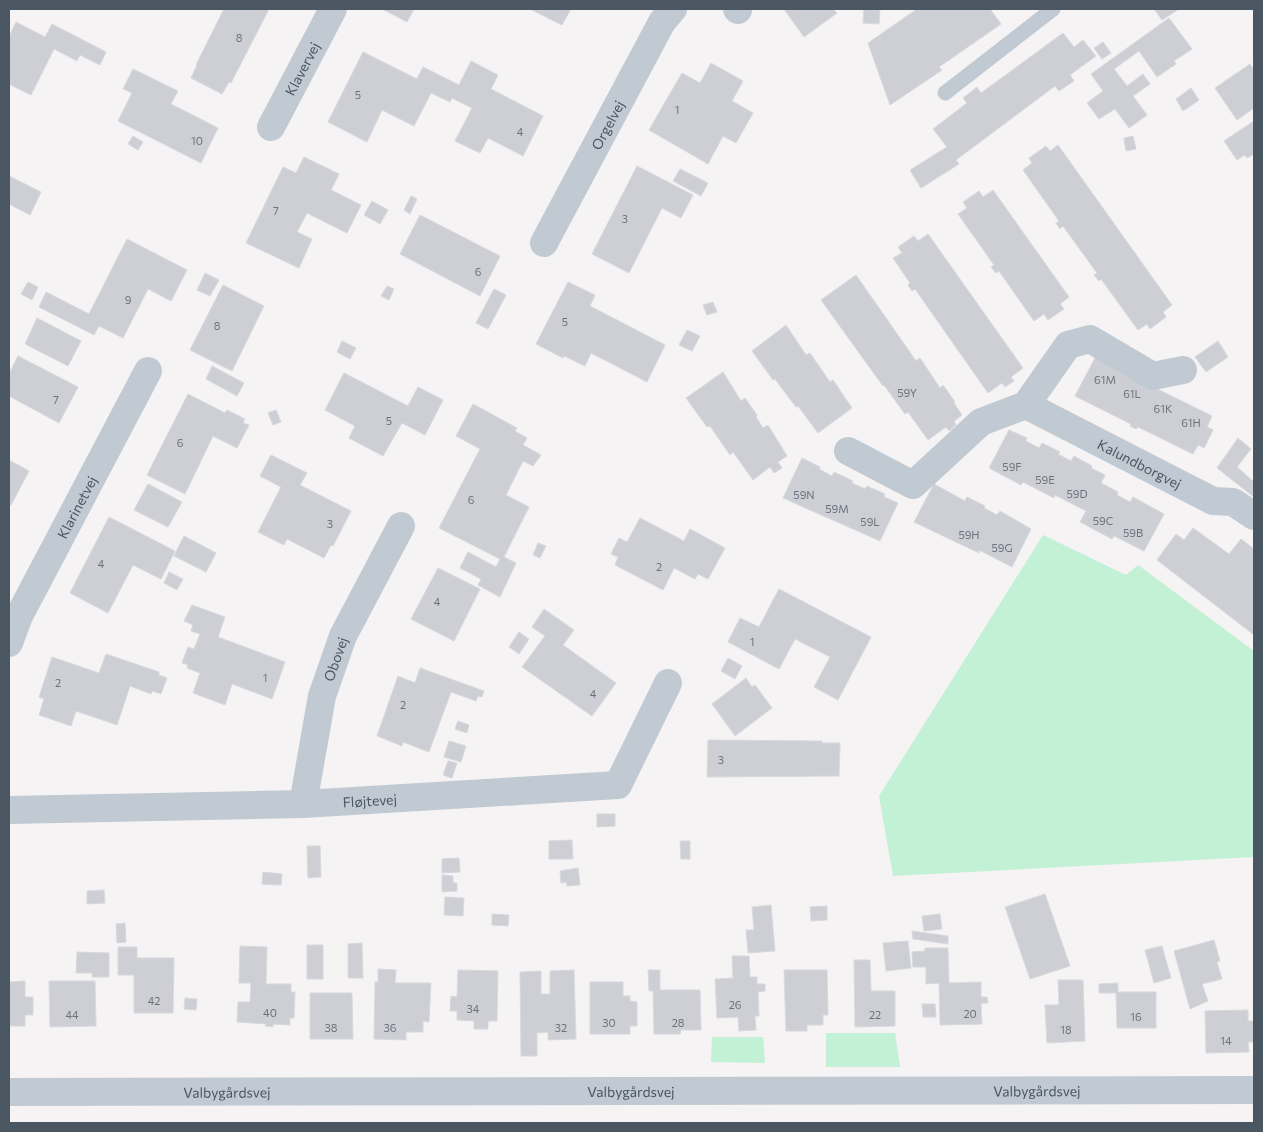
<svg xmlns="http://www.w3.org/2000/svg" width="1263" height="1132" viewBox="0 0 1263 1132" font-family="Commissioner,sans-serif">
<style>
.green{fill:#c3f1d5}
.building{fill:#cdcfd5;stroke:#d7d9de}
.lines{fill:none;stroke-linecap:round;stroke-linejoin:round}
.service{stroke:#c1cad2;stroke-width:15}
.minor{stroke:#c1cad2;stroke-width:28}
.tertiary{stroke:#c1cad2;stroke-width:28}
.labels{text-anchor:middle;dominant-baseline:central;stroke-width:4;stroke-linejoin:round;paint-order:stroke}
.number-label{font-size:11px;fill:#6b747e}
.street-label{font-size:14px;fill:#4a5661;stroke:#fff}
</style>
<rect width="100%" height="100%" fill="#f5f3f3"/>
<g class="green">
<path d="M 1043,535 L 1126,575 L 1138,565 L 1254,651 L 1254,857 L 893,876 L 879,796 Z"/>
<path d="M 826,1033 L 895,1033 L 900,1067 L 826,1067 Z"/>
<path d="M 712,1037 L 763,1037 L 765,1063 L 711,1062 Z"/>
</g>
<g class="building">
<path d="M 224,9 L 269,9 L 231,83 L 229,82 L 222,94 L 191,78 L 197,65 L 196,65 Z"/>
<path d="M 382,9 L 414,9 L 407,22 Z"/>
<path d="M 530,9 L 571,9 L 562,25 Z"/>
<path d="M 784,9 L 833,9 L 837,13 L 804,37 Z"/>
<path d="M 864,9 L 880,9 L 879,24 L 863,23 Z"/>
<path d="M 917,9 L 990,9 L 1001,24 L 939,67 L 942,70 L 890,105 L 868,43 Z"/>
<path d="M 1154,9 L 1179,9 L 1162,20 Z"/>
<path d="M 1169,18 L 1192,49 L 1174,61 L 1176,64 L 1157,77 L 1139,51 L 1114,69 L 1127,86 L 1143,74 L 1150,84 L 1133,96 L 1147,115 L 1129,128 L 1115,109 L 1099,119 L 1087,103 L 1103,91 L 1091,74 Z"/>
<path d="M 16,22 L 45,37 L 52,24 L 106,52 L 100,65 L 80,55 L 77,61 L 54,49 L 31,95 L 9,84 L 9,37 Z"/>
<path d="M 1063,33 L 1074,47 L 1083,40 L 1096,56 L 1070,75 L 1074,81 L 1059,91 L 1055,86 L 956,160 L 959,164 L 921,188 L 910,170 L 947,147 L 933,129 L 967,103 L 963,98 L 977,87 L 981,93 Z"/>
<path d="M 1103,42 L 1111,53 L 1102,59 L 1094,48 Z"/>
<path d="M 363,52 L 417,79 L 423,67 L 459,85 L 471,61 L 498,75 L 491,89 L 543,116 L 523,156 L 488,138 L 480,153 L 455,141 L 472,108 L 452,98 L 450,102 L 431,93 L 414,126 L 382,110 L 367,142 L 328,122 Z"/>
<path d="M 711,63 L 743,81 L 732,101 L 753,113 L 736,143 L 723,136 L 708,164 L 649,130 L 682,73 L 700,83 Z"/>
<path d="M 1250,64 L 1254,70 L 1254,108 L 1237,120 L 1215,88 Z"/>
<path d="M 133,69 L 178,91 L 171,104 L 218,128 L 201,163 L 118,121 L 132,93 L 123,89 Z"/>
<path d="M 1191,88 L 1199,100 L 1183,111 L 1176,99 Z"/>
<path d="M 1254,121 L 1254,154 L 1247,158 L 1245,155 L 1237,160 L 1224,141 Z"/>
<path d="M 133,136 L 143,142 L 138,150 L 128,144 Z"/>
<path d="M 1133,136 L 1136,149 L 1126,151 L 1124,138 Z"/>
<path d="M 1058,145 L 1172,305 L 1163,312 L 1166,317 L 1150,329 L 1147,324 L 1138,330 L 1101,279 L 1099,281 L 1094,275 L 1097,273 L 1063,226 L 1060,229 L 1056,223 L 1059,221 L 1023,170 L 1032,163 L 1029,158 L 1046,146 L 1050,151 Z"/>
<path d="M 304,157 L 339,174 L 331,190 L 361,205 L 347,233 L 307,213 L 297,232 L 312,239 L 299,268 L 246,243 L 283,167 L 296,173 Z"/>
<path d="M 637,166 L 693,195 L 681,218 L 662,208 L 629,273 L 592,254 Z"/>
<path d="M 680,169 L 708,183 L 701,196 L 673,181 Z"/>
<path d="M 9,176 L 41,192 L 30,215 L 9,204 Z"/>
<path d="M 993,190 L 1069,297 L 1060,304 L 1064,309 L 1048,320 L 1044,314 L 1034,321 L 999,271 L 996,273 L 991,267 L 994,265 L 958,214 L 967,208 L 963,202 L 979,191 L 983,197 Z"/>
<path d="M 411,196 L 417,199 L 410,214 L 404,210 Z"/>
<path d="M 372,201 L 388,210 L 380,224 L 364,215 Z"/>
<path d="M 420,215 L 500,256 L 480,296 L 400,254 Z"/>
<path d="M 928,234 L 1023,368 L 1011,377 L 1014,381 L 1005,387 L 1002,383 L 988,393 L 915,289 L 912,291 L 908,285 L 910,283 L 893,258 L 902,253 L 898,247 L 914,236 L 918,241 Z"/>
<path d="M 127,239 L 187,270 L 171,301 L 148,289 L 123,338 L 99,326 L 94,335 L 39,307 L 46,292 L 89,314 Z"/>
<path d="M 205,273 L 219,280 L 210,296 L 197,290 Z"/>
<path d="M 856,275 L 916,361 L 920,358 L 940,388 L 943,385 L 955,402 L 954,403 L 962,415 L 954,421 L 956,425 L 949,431 L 946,427 L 928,440 L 908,412 L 905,414 L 884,385 L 883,386 L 821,300 Z"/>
<path d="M 28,282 L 38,287 L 32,300 L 21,294 Z"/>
<path d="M 568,282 L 595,295 L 590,306 L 665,345 L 647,382 L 591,353 L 585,366 L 564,356 L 563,358 L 536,344 Z"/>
<path d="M 223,285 L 264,306 L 232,371 L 190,350 Z"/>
<path d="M 387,286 L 394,289 L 389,300 L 381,296 Z"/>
<path d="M 494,289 L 506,295 L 488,329 L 476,323 Z"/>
<path d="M 713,302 L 717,312 L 707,315 L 703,305 Z"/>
<path d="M 37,318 L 81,341 L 68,366 L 25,344 Z"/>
<path d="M 786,325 L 806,355 L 810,353 L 830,382 L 833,380 L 852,408 L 818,433 L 798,406 L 796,407 L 775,379 L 773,380 L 752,351 Z"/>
<path d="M 687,330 L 700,336 L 692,351 L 679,345 Z"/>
<path d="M 342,341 L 356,348 L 350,359 L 337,352 Z"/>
<path d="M 1218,341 L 1228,357 L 1206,372 L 1195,357 Z"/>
<path d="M 18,356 L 78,387 L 59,423 L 9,396 L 9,374 Z"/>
<path d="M 1095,358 L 1212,416 L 1207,427 L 1213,430 L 1204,448 L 1198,445 L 1193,454 L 1138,427 L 1136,429 L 1130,426 L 1131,424 L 1075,396 Z"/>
<path d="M 212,366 L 244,383 L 237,396 L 206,379 Z"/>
<path d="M 723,372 L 741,401 L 745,398 L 757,415 L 756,417 L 763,428 L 768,425 L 787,456 L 778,462 L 782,468 L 774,473 L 770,467 L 753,480 L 733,452 L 730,455 L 710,426 L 707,427 L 686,398 Z"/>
<path d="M 344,373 L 408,406 L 418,387 L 443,400 L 425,435 L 402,423 L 383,456 L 349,438 L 355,426 L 325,410 Z"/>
<path d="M 188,394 L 225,413 L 227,410 L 245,419 L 243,423 L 249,425 L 237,448 L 213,436 L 185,494 L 147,475 Z"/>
<path d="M 473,404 L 517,428 L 515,431 L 527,438 L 523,445 L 541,455 L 533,466 L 523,461 L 506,495 L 529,507 L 504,557 L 516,563 L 500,597 L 478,585 L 481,579 L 460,568 L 468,552 L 496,567 L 500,559 L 439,528 L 480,449 L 456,436 Z"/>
<path d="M 276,410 L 281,422 L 273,425 L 268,413 Z"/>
<path d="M 1009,430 L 1027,438 L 1026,441 L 1039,448 L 1042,443 L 1060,452 L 1058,454 L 1071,461 L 1074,456 L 1092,466 L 1091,468 L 1105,475 L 1101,483 L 1118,492 L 1117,495 L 1130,502 L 1133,497 L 1164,514 L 1144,551 L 1114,536 L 1112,539 L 1080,522 L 1086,511 L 1055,495 L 1054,498 L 1023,482 L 1021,485 L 989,468 Z"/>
<path d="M 1238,438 L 1251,449 L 1237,467 L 1254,482 L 1254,497 L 1217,468 Z"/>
<path d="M 271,455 L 307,473 L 300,485 L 351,511 L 333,546 L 331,545 L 324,558 L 287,539 L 284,545 L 258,532 L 281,487 L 260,476 Z"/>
<path d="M 802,458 L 820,467 L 819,469 L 832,476 L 834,472 L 853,481 L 852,483 L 865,489 L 867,486 L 885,494 L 884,497 L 898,503 L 880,541 L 783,498 Z"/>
<path d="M 9,460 L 29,471 L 11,505 L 9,504 Z"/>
<path d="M 148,484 L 182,502 L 168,527 L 134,510 Z"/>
<path d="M 934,484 L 965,501 L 967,497 L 985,506 L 984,508 L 997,515 L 1000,511 L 1031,529 L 1012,567 L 979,550 L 979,553 L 914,522 Z"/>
<path d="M 109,517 L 175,551 L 161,579 L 133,565 L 108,613 L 70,593 Z"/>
<path d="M 640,518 L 684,541 L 690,529 L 725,548 L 708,579 L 698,574 L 695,579 L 674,568 L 663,590 L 615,565 L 618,557 L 611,554 L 619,538 L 627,542 Z"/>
<path d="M 1193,528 L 1229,554 L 1241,539 L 1254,549 L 1254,635 L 1157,560 L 1176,534 L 1184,540 Z"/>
<path d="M 184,536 L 216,553 L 206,572 L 174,556 Z"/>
<path d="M 538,543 L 546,546 L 540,558 L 533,555 Z"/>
<path d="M 438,568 L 480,589 L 454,641 L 411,619 Z"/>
<path d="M 169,572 L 183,579 L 177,590 L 164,583 Z"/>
<path d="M 779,589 L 871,637 L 838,700 L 814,687 L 830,657 L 795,639 L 779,669 L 728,642 L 740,618 L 759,627 Z"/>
<path d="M 192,605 L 225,617 L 218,637 L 285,662 L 272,699 L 232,684 L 225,705 L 193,693 L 200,673 L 187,668 L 188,665 L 182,663 L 188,647 L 194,649 L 200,634 L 191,631 L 193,625 L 184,621 Z"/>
<path d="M 544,609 L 574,630 L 563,645 L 616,683 L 592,716 L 522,667 L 545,636 L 532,627 Z"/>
<path d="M 519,632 L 529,639 L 519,654 L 509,647 Z"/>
<path d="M 106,654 L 159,672 L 159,675 L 167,678 L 161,694 L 152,691 L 151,694 L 130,686 L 117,725 L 76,711 L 71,726 L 39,715 L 44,699 L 39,697 L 52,657 L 99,673 Z"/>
<path d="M 728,658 L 742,666 L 735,679 L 721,671 Z"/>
<path d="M 420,668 L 484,691 L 482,697 L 478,696 L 476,701 L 451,692 L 429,752 L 403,742 L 402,746 L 377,736 L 398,676 L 415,683 Z"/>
<path d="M 746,678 L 752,687 L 755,685 L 772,708 L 735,736 L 712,704 Z"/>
<path d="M 458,721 L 469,725 L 467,733 L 455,729 Z"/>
<path d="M 708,740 L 822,741 L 822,743 L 840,743 L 839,776 L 707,777 Z"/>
<path d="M 449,741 L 466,746 L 461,762 L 444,757 Z"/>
<path d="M 448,761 L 457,763 L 452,778 L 443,775 Z"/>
<path d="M 597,814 L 615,814 L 615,826 L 597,827 Z"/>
<path d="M 572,840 L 573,859 L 549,859 L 549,841 Z"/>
<path d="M 680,841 L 690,841 L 690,859 L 681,859 Z"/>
<path d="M 307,846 L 320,846 L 321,877 L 308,878 Z"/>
<path d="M 459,858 L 460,872 L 442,873 L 442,859 Z"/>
<path d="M 578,868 L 580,885 L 567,886 L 566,882 L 561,883 L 560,871 Z"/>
<path d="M 263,872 L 282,874 L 281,885 L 262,884 Z"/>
<path d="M 442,875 L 453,876 L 453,883 L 457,883 L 457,891 L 442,892 Z"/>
<path d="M 104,890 L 105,903 L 87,904 L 87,891 Z"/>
<path d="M 1045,894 L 1070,966 L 1030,979 L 1005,907 Z"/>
<path d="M 445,897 L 464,898 L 463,916 L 444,915 Z"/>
<path d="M 771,905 L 775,951 L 748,953 L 746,930 L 754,930 L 752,907 Z"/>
<path d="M 827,906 L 827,920 L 811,921 L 810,907 Z"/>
<path d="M 492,914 L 509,915 L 508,926 L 492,925 Z"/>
<path d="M 940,914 L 942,929 L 924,931 L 922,916 Z"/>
<path d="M 125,923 L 126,942 L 117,943 L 116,924 Z"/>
<path d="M 912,931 L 948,936 L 948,944 L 913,939 Z"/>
<path d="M 1214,940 L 1220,961 L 1217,962 L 1222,979 L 1202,984 L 1208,1001 L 1190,1009 L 1174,951 Z"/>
<path d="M 908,941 L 911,968 L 886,971 L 883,943 Z"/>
<path d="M 362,943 L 363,978 L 348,978 L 348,944 Z"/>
<rect x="307" y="945" width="16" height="34"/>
<path d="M 240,946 L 267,947 L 266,984 L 291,984 L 291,992 L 295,992 L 294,1018 L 290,1018 L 290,1025 L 273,1024 L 273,1027 L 265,1026 L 266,1024 L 237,1022 L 238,1002 L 250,1002 L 251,983 L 239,983 Z"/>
<path d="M 1162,946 L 1171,978 L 1154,983 L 1145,950 Z"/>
<path d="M 118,947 L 137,947 L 137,958 L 174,958 L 173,1013 L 134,1013 L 134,975 L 118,975 Z"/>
<path d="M 925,948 L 948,948 L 949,983 L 981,982 L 981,997 L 987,997 L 988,1003 L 981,1003 L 982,1024 L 940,1025 L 939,983 L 926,984 L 926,967 L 913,967 L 912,952 L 925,951 Z"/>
<path d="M 77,952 L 109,953 L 109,977 L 92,977 L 92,973 L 76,973 Z"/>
<path d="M 732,956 L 749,956 L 750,977 L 757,977 L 757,984 L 765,984 L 765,991 L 758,992 L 759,1016 L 755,1016 L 756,1030 L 739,1031 L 738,1017 L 717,1018 L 715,979 L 733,978 Z"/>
<path d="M 854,960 L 870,960 L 871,991 L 895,991 L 895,1026 L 855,1027 Z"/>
<path d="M 378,969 L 396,970 L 395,983 L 431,983 L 429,1022 L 423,1021 L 423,1032 L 406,1032 L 406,1040 L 374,1039 L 375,982 L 378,982 Z"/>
<path d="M 458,970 L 498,971 L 497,1021 L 488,1021 L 488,1029 L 474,1029 L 474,1021 L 457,1020 L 457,1011 L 450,1011 L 451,996 L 457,997 Z"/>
<path d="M 574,970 L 576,1039 L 548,1040 L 548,1032 L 537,1033 L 537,1056 L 521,1056 L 520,972 L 541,971 L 541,994 L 550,994 L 550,971 Z"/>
<path d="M 648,970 L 660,970 L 660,990 L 700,990 L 701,1030 L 681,1030 L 680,1034 L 654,1034 L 653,991 L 649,991 Z"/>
<path d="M 784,970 L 827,970 L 828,1015 L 823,1015 L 823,1025 L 807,1025 L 807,1031 L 786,1031 Z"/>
<path d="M 1058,980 L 1083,980 L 1085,1041 L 1047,1043 L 1045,1005 L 1059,1005 Z"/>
<path d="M 25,981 L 25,997 L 33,997 L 33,1015 L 25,1015 L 25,1026 L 9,1026 L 9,982 Z"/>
<path d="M 49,981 L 95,981 L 96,1026 L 50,1027 Z"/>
<path d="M 590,982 L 623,982 L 623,996 L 630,996 L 630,1001 L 637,1002 L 637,1026 L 630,1026 L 630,1034 L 590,1034 Z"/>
<path d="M 1118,983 L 1118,992 L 1156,992 L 1156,1028 L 1117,1028 L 1116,993 L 1099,993 L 1099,984 Z"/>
<path d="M 310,993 L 352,993 L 353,1039 L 310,1039 Z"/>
<path d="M 185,998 L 197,999 L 196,1010 L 184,1009 Z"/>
<path d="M 922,1004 L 935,1004 L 936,1017 L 923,1017 Z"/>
<path d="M 1248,1010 L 1248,1021 L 1254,1021 L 1254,1042 L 1248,1042 L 1249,1052 L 1206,1053 L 1205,1011 Z"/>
</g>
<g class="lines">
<path class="service" d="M 945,93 L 1053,9"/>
<g class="minor">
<path d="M 737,9 L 738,10"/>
<path id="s1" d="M 271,127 L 333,9"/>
<path id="s2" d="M 544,243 L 662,22 L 673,9"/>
<path d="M 1026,405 L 1068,345 L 1090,339 L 1153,376 L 1183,370"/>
<path id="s3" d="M 848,451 L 913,485 L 981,422 L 1026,405 L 1213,501 L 1233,502 L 1254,516"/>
<path id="s4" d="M 9,643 L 19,616 L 148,371"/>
<path id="s5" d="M 303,804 L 322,696 L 343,636 L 401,526"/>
<path id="s6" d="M 9,810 L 303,804 L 618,785 L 668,683"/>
</g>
<path class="tertiary" id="s7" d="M 9,1092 L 1254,1090"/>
</g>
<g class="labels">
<g class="number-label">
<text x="239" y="37">8</text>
<text x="358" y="94">5</text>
<text x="677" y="109">1</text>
<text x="520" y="131">4</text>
<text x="197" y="140">10</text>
<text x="276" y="210">7</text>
<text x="625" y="218">3</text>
<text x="478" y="271">6</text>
<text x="128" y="299">9</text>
<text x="565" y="321">5</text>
<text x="217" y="325">8</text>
<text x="1105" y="379">61M</text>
<text x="907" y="392">59Y</text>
<text x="1132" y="393">61L</text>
<text x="56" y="399">7</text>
<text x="1163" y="408">61K</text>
<text x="389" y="420">5</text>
<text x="1191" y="422">61H</text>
<text x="180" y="442">6</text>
<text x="1012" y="466">59F</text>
<text x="1045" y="479">59E</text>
<text x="1077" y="493">59D</text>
<text x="804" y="494">59N</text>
<text x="471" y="499">6</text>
<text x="837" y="508">59M</text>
<text x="1103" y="520">59C</text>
<text x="870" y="521">59L</text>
<text x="330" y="523">3</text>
<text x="1133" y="532">59B</text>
<text x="969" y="534">59H</text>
<text x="1002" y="547">59G</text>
<text x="101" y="563">4</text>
<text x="659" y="566">2</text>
<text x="437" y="601">4</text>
<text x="752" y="641">1</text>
<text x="265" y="677">1</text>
<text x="58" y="682">2</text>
<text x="593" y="693">4</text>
<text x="403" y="704">2</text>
<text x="721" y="759">3</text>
<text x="154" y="1000">42</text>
<text x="735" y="1004">26</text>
<text x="473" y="1008">34</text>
<text x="270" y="1012">40</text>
<text x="970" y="1013">20</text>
<text x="72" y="1014">44</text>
<text x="875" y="1014">22</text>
<text x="1136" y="1016">16</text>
<text x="609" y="1022">30</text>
<text x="678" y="1022">28</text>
<text x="331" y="1027">38</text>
<text x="390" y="1027">36</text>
<text x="561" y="1027">32</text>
<text x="1066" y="1029">18</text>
<text x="1226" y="1040">14</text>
</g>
<g class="street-label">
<text stroke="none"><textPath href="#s1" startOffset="66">Klavervej</textPath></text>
<text stroke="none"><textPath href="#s2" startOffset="134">Orgelvej</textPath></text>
<text stroke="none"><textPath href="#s3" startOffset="342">Kalundborgvej</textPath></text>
<text stroke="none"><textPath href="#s4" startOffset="152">Klarinetvej</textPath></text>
<text stroke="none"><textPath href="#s5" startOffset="149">Obovej</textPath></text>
<text stroke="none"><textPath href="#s6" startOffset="361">Fløjtevej</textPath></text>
<text stroke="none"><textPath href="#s7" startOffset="622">Valbygårdsvej</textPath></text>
<text stroke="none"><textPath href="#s7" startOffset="1028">Valbygårdsvej</textPath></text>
<text stroke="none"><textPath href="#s7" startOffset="218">Valbygårdsvej</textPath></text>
</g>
</g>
<rect width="1263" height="1132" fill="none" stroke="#4a5661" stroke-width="20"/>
</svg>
